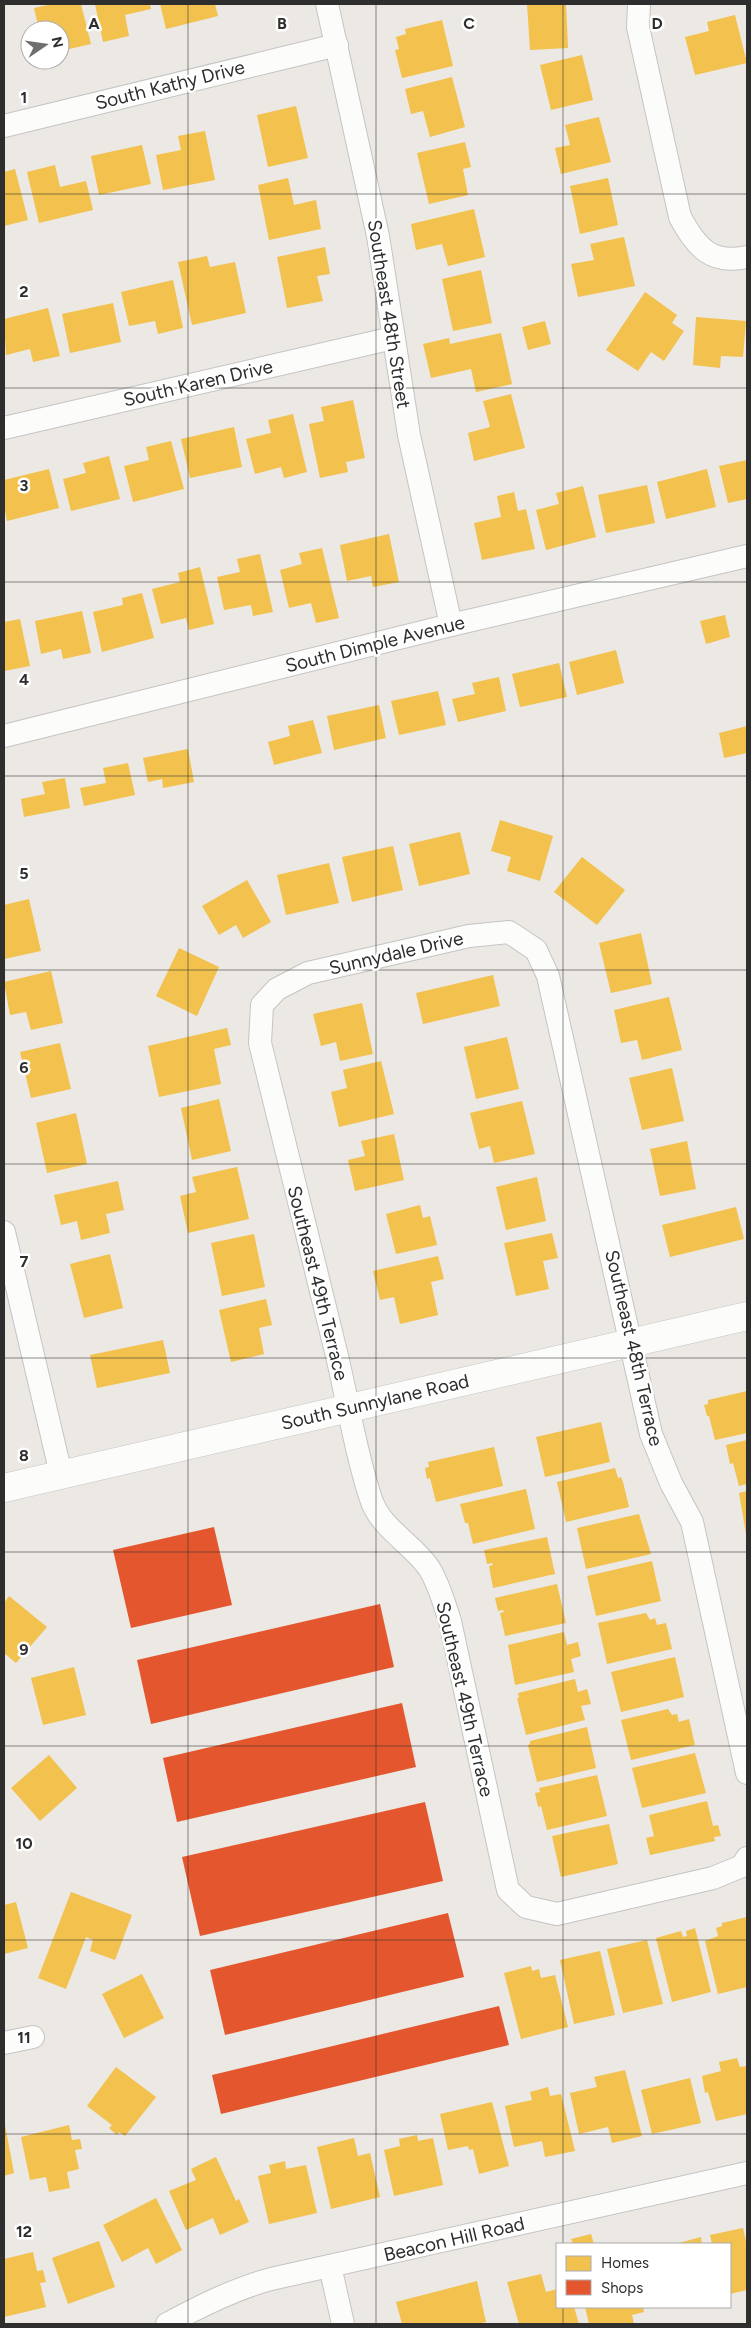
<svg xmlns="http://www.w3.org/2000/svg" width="751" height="2328" viewBox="0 0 751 2328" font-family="Figtree,sans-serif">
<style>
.homes{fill:#f2c14e}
.shops{fill:#e4572e}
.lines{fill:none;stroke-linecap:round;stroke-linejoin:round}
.street-casing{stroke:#c5c4c5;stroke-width:24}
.secondary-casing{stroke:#c5c4c5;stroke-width:29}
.street{stroke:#fcfcfb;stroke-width:22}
.secondary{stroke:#fcfcfb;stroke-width:28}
.grid{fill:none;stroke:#2e2e2e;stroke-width:1;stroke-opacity:0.55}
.labels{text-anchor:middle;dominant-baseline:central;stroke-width:5;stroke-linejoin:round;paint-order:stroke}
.street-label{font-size:19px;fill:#2e2e2e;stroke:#fff}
.grid-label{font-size:16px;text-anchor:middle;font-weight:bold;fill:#2e2e2e;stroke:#fff;stroke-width:5;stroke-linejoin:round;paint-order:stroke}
</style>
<rect width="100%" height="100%" fill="#ece8e4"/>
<g class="homes">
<path d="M 53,4 L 81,4 L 91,44 L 65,50 L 62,39 L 60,40 L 60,30 L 39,30 L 34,8 Z"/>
<path d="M 95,4 L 150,4 L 151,9 L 125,15 L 129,36 L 103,42 Z"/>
<path d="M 160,4 L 215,4 L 218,16 L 166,29 Z"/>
<path d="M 527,4 L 566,4 L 568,48 L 530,50 Z"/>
<path d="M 735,15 L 747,63 L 695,75 L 685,37 L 709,31 L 707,22 Z"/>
<path d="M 442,20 L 453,66 L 402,78 L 395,50 L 399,49 L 396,37 L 406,34 L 405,29 Z"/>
<path d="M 582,55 L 593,100 L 551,110 L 540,65 Z"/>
<path d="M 452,77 L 465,127 L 430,137 L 423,111 L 411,114 L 405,89 Z"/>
<path d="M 296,106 L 308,158 L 268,167 L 257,115 Z"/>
<path d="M 599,117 L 611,162 L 561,174 L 555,148 L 570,145 L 565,125 Z"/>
<path d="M 205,131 L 215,180 L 163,190 L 156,155 L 181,150 L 178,136 Z"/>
<path d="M 465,142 L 471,167 L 463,169 L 468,195 L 429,204 L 417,153 Z"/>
<path d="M 142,145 L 151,184 L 99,195 L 91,156 Z"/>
<path d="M 55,165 L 60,187 L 86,181 L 93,210 L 39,223 L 27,172 Z"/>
<path d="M 15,169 L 28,220 L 4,226 L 4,172 Z"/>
<path d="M 288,178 L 294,205 L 316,200 L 321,229 L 269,240 L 258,185 Z"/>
<path d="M 608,178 L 618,225 L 580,234 L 570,186 Z"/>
<path d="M 474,209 L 485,257 L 448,266 L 442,244 L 416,250 L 411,224 Z"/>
<path d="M 624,237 L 635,286 L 578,297 L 571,264 L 594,260 L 590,244 Z"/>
<path d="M 325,247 L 330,274 L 317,276 L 323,301 L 287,308 L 277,257 Z"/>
<path d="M 207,256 L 210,267 L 235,262 L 246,313 L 192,325 L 178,262 Z"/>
<path d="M 481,270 L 492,323 L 453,331 L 442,279 Z"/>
<path d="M 173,280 L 183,328 L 158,334 L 155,321 L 129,326 L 121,292 Z"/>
<path d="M 645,292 L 677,315 L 672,323 L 684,331 L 664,361 L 651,352 L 638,371 L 606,350 Z"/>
<path d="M 113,303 L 121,342 L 70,353 L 62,314 Z"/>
<path d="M 48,308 L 60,356 L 33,362 L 30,349 L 6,355 L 4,319 Z"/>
<path d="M 696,317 L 746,321 L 743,357 L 721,356 L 720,368 L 693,365 Z"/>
<path d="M 545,321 L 551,344 L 528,350 L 522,327 Z"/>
<path d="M 501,333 L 512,384 L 476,392 L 471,369 L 431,378 L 423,344 L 449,338 L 450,344 Z"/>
<path d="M 511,394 L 525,448 L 474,461 L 468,433 L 490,427 L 483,401 Z"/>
<path d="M 353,400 L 365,458 L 346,462 L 348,472 L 320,478 L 309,424 L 324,421 L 321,407 Z"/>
<path d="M 293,414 L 307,472 L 284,478 L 281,467 L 255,474 L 246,439 L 271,433 L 268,420 Z"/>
<path d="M 234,427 L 242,467 L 190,478 L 181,439 Z"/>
<path d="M 171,441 L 184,489 L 133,502 L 124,466 L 149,460 L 146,447 Z"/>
<path d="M 109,456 L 120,499 L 71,511 L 63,479 L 86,473 L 83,463 Z"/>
<path d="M 747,460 L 747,499 L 728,503 L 719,466 Z"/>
<path d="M 49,469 L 59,508 L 7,521 L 4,505 L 4,480 Z"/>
<path d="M 707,469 L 716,507 L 666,519 L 657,482 Z"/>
<path d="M 647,485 L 655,523 L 606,533 L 598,495 Z"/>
<path d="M 583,486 L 596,537 L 546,550 L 536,510 L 559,504 L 556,493 Z"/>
<path d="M 514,492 L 518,511 L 526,509 L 535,549 L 482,560 L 474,523 L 501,517 L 497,496 Z"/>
<path d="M 389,534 L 399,582 L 373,587 L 371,576 L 347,581 L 340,545 Z"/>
<path d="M 322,548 L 339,618 L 316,623 L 311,603 L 289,608 L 280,570 L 302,564 L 299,553 Z"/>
<path d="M 260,554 L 273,612 L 253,616 L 251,605 L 224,610 L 217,577 L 240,572 L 237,559 Z"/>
<path d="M 200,567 L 214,624 L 189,630 L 186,618 L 161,624 L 152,589 L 180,582 L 178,573 Z"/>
<path d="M 142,593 L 154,638 L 102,652 L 93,612 L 123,605 L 122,598 Z"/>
<path d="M 82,611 L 91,653 L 63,659 L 61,649 L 41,654 L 35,621 Z"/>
<path d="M 725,615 L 730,637 L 706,644 L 700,621 Z"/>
<path d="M 20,619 L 30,666 L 4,671 L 4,622 Z"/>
<path d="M 616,650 L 624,683 L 577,695 L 569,662 Z"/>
<path d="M 559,663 L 567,697 L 520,707 L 512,674 Z"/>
<path d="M 499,677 L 506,711 L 458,722 L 452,699 L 475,694 L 472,683 Z"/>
<path d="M 438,691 L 446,725 L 399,735 L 391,701 Z"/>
<path d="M 379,705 L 386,738 L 334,750 L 327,716 Z"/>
<path d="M 313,720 L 322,753 L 274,765 L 268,742 L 290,736 L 288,726 Z"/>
<path d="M 747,726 L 747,753 L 724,758 L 719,733 Z"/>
<path d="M 188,749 L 194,782 L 163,788 L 162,779 L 148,782 L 143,758 Z"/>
<path d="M 128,763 L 135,795 L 84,806 L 80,788 L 106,783 L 103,768 Z"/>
<path d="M 65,778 L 70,808 L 24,817 L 21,799 L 45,794 L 42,782 Z"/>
<path d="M 500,820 L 553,836 L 540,881 L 507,871 L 511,857 L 491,851 Z"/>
<path d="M 460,832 L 470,874 L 419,886 L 409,844 Z"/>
<path d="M 393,846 L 403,890 L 352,902 L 342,857 Z"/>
<path d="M 582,857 L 625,890 L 597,925 L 554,892 Z"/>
<path d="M 329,863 L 339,903 L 286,915 L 277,875 Z"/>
<path d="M 247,880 L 271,922 L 243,938 L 236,925 L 219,935 L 202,906 Z"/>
<path d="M 29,899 L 41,951 L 4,959 L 4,905 Z"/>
<path d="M 641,933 L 652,984 L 611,993 L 599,943 Z"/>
<path d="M 179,948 L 219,967 L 197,1016 L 156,996 Z"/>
<path d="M 51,971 L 63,1023 L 31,1030 L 26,1012 L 10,1015 L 4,982 Z"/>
<path d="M 493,975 L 500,1006 L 423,1024 L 416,993 Z"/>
<path d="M 669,997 L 682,1050 L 642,1060 L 637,1040 L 621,1043 L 614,1010 Z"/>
<path d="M 362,1003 L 373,1054 L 340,1061 L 336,1042 L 321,1046 L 313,1014 Z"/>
<path d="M 227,1028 L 231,1045 L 214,1049 L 221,1084 L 159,1097 L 148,1046 Z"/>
<path d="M 507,1037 L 519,1089 L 476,1099 L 464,1047 Z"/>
<path d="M 60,1043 L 71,1089 L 31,1098 L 20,1052 Z"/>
<path d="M 381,1061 L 394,1114 L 339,1127 L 331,1092 L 347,1088 L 343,1070 Z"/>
<path d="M 672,1068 L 684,1121 L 642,1130 L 629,1078 Z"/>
<path d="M 219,1099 L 231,1151 L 192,1160 L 181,1108 Z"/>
<path d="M 522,1101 L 535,1154 L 494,1163 L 490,1146 L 479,1149 L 470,1113 Z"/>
<path d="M 76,1113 L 87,1164 L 47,1173 L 36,1123 Z"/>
<path d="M 394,1134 L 404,1180 L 355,1191 L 348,1160 L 365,1156 L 361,1141 Z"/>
<path d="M 687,1141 L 696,1189 L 660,1196 L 650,1149 Z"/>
<path d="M 237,1167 L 249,1219 L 188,1233 L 180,1196 L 196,1192 L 192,1177 Z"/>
<path d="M 537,1177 L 546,1221 L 506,1230 L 496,1187 Z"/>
<path d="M 118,1181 L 124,1210 L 106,1214 L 110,1233 L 81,1240 L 77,1221 L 61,1225 L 54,1195 Z"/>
<path d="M 420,1205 L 423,1218 L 430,1216 L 437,1245 L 396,1254 L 386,1214 Z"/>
<path d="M 736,1207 L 744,1239 L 670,1257 L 662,1225 Z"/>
<path d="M 552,1233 L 558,1258 L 543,1261 L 549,1289 L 516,1296 L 504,1243 Z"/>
<path d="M 254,1234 L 265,1287 L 222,1296 L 211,1243 Z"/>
<path d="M 110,1254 L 123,1308 L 84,1318 L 70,1264 Z"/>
<path d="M 438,1256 L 444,1279 L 431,1282 L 438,1315 L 400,1324 L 394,1297 L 380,1300 L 373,1271 Z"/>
<path d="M 266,1299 L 272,1325 L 259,1328 L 264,1354 L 231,1362 L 219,1310 Z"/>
<path d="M 163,1340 L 170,1373 L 97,1388 L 90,1355 Z"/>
<path d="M 747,1391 L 747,1433 L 715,1440 L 709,1416 L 707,1416 L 704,1405 L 708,1404 L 708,1400 Z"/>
<path d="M 601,1422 L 610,1462 L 545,1477 L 536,1437 Z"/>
<path d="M 747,1440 L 747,1484 L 739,1486 L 733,1463 L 730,1464 L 726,1445 Z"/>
<path d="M 494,1447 L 503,1486 L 436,1502 L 430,1478 L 427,1479 L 425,1468 L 429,1467 L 428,1462 Z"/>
<path d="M 615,1468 L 618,1478 L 621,1477 L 623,1482 L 629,1507 L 566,1522 L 557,1482 Z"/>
<path d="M 526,1489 L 535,1529 L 473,1544 L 468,1523 L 465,1523 L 460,1504 Z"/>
<path d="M 747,1491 L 747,1534 L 746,1534 L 739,1493 Z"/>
<path d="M 639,1514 L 651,1554 L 586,1569 L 577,1528 Z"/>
<path d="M 547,1537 L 555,1574 L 493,1588 L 489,1566 L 493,1565 L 492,1563 L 487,1564 L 484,1550 Z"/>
<path d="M 652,1561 L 661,1601 L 596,1616 L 587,1576 Z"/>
<path d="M 557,1584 L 566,1623 L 505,1636 L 500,1613 L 504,1612 L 503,1610 L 498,1611 L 495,1598 Z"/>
<path d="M 9,1596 L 47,1627 L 16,1663 L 4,1653 L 4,1603 Z"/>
<path d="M 646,1613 L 650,1620 L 655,1618 L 657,1625 L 666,1623 L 672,1649 L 607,1664 L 598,1623 Z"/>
<path d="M 564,1632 L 567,1645 L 578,1642 L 581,1656 L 571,1659 L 574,1672 L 515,1685 L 508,1645 Z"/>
<path d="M 675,1657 L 684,1697 L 621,1712 L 611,1672 Z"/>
<path d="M 74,1667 L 86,1715 L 43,1725 L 31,1678 Z"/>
<path d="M 575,1679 L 578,1692 L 587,1689 L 591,1704 L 581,1706 L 585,1720 L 526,1735 L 517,1698 L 519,1698 L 518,1693 Z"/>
<path d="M 668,1709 L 672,1715 L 677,1714 L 679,1722 L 689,1719 L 695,1745 L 631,1760 L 621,1720 Z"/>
<path d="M 587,1727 L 596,1768 L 537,1782 L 528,1745 L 530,1744 L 530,1741 Z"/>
<path d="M 695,1753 L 706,1793 L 642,1808 L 632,1768 Z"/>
<path d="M 49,1755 L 77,1788 L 40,1821 L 11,1788 Z"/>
<path d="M 597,1775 L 607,1816 L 547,1830 L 541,1806 L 538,1807 L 535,1793 L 540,1792 L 539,1788 Z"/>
<path d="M 707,1801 L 713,1826 L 718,1825 L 721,1836 L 714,1837 L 715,1841 L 650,1855 L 646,1838 L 654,1836 L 649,1815 Z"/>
<path d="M 609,1824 L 618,1864 L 561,1877 L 552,1836 Z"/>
<path d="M 71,1892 L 132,1915 L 115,1960 L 90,1951 L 93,1940 L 86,1937 L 66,1989 L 38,1978 Z"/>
<path d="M 16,1902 L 28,1948 L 4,1954 L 4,1905 Z"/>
<path d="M 747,1917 L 747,1987 L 718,1994 L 705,1941 L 718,1936 L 716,1928 L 722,1926 L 722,1923 Z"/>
<path d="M 695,1928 L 711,1992 L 672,2002 L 656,1938 L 681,1931 L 683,1937 L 687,1936 L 686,1931 Z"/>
<path d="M 647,1940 L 663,2004 L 623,2013 L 607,1949 Z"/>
<path d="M 600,1951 L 615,2015 L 574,2024 L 560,1960 Z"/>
<path d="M 531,1966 L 532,1971 L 539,1969 L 541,1978 L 555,1975 L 568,2027 L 521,2039 L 504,1973 Z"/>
<path d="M 142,1974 L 164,2018 L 124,2038 L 102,1994 Z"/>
<path d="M 737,2058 L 740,2067 L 747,2066 L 747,2114 L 716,2121 L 708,2092 L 705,2093 L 702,2076 L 721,2071 L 719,2062 Z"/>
<path d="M 116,2067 L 156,2097 L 125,2136 L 119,2132 L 117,2135 L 109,2128 L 112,2125 L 87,2106 Z"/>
<path d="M 625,2070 L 642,2136 L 612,2143 L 608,2127 L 579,2134 L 570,2093 L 597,2087 L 594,2077 Z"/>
<path d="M 690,2078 L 701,2123 L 652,2134 L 641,2090 Z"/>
<path d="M 548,2087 L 550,2096 L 561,2094 L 575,2151 L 545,2157 L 542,2141 L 514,2147 L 505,2106 L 532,2100 L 530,2092 Z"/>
<path d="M 492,2102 L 509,2166 L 479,2174 L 473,2149 L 469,2150 L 468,2146 L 448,2150 L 440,2114 Z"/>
<path d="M 5,2125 L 14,2173 L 4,2176 L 4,2125 Z"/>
<path d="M 69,2125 L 72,2140 L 80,2139 L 82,2149 L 75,2150 L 79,2169 L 67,2172 L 70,2188 L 49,2192 L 46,2177 L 30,2180 L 21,2137 Z"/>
<path d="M 417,2135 L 418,2141 L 433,2138 L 443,2185 L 394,2196 L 384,2150 L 400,2146 L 399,2139 Z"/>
<path d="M 354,2138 L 358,2156 L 370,2153 L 380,2197 L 331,2209 L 317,2147 Z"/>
<path d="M 216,2157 L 236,2201 L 239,2199 L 249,2222 L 220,2235 L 213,2218 L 186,2230 L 169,2191 L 196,2180 L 191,2169 Z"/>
<path d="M 285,2161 L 286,2169 L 306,2165 L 317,2213 L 269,2224 L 258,2176 L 271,2173 L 269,2165 Z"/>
<path d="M 156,2198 L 182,2250 L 156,2264 L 148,2248 L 122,2262 L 103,2225 Z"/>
<path d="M 743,2228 L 747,2246 L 747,2290 L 730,2294 L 730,2244 L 712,2244 L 710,2235 Z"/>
<path d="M 591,2234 L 594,2244 L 573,2244 L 571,2239 Z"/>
<path d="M 701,2237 L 702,2244 L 675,2244 Z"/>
<path d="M 99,2241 L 115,2287 L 68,2304 L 52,2258 Z"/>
<path d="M 33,2252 L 37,2271 L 43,2270 L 46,2282 L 40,2283 L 46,2307 L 4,2317 L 4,2259 Z"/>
<path d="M 541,2274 L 546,2292 L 557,2289 L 557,2307 L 574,2307 L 579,2324 L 519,2324 L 507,2282 Z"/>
<path d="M 477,2281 L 486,2322 L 477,2324 L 402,2324 L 396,2302 Z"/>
<path d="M 585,2307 L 643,2307 L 644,2312 L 632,2315 L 634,2324 L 589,2324 Z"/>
</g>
<g class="shops">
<path d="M 214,1527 L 232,1605 L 131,1628 L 113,1550 Z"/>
<path d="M 380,1604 L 394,1667 L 151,1724 L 137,1660 Z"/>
<path d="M 402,1703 L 416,1767 L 177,1822 L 163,1758 Z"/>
<path d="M 425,1802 L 443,1881 L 200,1936 L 182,1857 Z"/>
<path d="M 448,1913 L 464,1977 L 225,2035 L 210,1970 Z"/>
<path d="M 499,2006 L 509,2045 L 221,2114 L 212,2075 Z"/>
</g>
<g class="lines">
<g class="street-casing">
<g id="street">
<path d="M 327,4 L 378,236 L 409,435 L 451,625"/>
<path d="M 639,4 L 638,27 L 680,217 C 696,247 711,265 747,257"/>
<path d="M 4,126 L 337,45"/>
<path d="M 4,428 L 393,338"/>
<path d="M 4,736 L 451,625 L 747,556"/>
<path d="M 4,1232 L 61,1474"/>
<path d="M 747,1773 L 692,1522 L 671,1483 L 651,1434 L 548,976 L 536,950 L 509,932 L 469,936 L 308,973 L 277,989 L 262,1005 L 260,1043 C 285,1146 311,1249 336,1352 C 348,1401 355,1452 371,1499 C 380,1528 413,1544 429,1568 C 439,1584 444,1603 450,1621 L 508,1890 L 526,1907 L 557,1914 L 713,1878 L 742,1866 L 747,1858"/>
<path d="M 4,2043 L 33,2037"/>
<path d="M 330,2266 L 343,2324"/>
<path d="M 167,2324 C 201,2306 234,2289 271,2279 L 747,2173"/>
</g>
</g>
<g class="secondary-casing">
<path id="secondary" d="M 4,1488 L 747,1316"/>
</g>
<use href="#street" class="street"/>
<use href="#secondary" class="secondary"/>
</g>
<path class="grid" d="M 188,4 L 188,2324M 376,4 L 376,2324M 563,4 L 563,2244M 4,194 L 747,194M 4,388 L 747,388M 4,582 L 747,582M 4,776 L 747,776M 4,970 L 747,970M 4,1164 L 747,1164M 4,1358 L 747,1358M 4,1552 L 747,1552M 4,1746 L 747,1746M 4,1940 L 747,1940M 4,2134 L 747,2134M 563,2307 L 563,2324"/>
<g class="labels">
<g class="street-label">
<text transform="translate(170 85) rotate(-14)">South Kathy Drive</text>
<text transform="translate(389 314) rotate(81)">Southeast 48th Street</text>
<text transform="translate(198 383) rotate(-13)">South Karen Drive</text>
<text transform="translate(375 644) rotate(-14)">South Dimple Avenue</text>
<text transform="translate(396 953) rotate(-13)">Sunnydale Drive</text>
<text transform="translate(318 1283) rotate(76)">Southeast 49th Terrace</text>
<text transform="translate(634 1348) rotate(77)">Southeast 48th Terrace</text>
<text transform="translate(375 1402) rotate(-13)">South Sunnylane Road</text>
<text transform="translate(465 1699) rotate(77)">Southeast 49th Terrace</text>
<text transform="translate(454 2239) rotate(-13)">Beacon Hill Road</text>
</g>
</g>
<g class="grid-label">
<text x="94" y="29">A</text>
<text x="282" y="29">B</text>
<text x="469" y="29">C</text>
<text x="657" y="29">D</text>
<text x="24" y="103">1</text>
<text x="24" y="297">2</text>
<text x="24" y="491">3</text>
<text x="24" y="685">4</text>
<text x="24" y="879">5</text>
<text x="24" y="1073">6</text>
<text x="24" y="1267">7</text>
<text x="24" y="1461">8</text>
<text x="24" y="1655">9</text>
<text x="24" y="1849">10</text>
<text x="24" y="2043">11</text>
<text x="24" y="2237">12</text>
</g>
<rect width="751" height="2328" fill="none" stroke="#2e2e2e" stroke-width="10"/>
<rect x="556" y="2243" width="175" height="65" fill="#ffffff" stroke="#ababab"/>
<rect x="566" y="2256" width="25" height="15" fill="#f2c14e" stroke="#ababab"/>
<text x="601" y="2268" font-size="15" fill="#2e2e2e">Homes</text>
<rect x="566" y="2280" width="25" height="15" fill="#e4572e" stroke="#ababab"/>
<text x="601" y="2293" font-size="15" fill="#2e2e2e">Shops</text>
<g transform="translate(45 45) rotate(77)"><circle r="24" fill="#ffffff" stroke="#ababab"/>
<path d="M0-4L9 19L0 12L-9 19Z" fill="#706f6e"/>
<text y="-8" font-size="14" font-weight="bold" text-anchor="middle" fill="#2e2e2e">N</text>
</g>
</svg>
